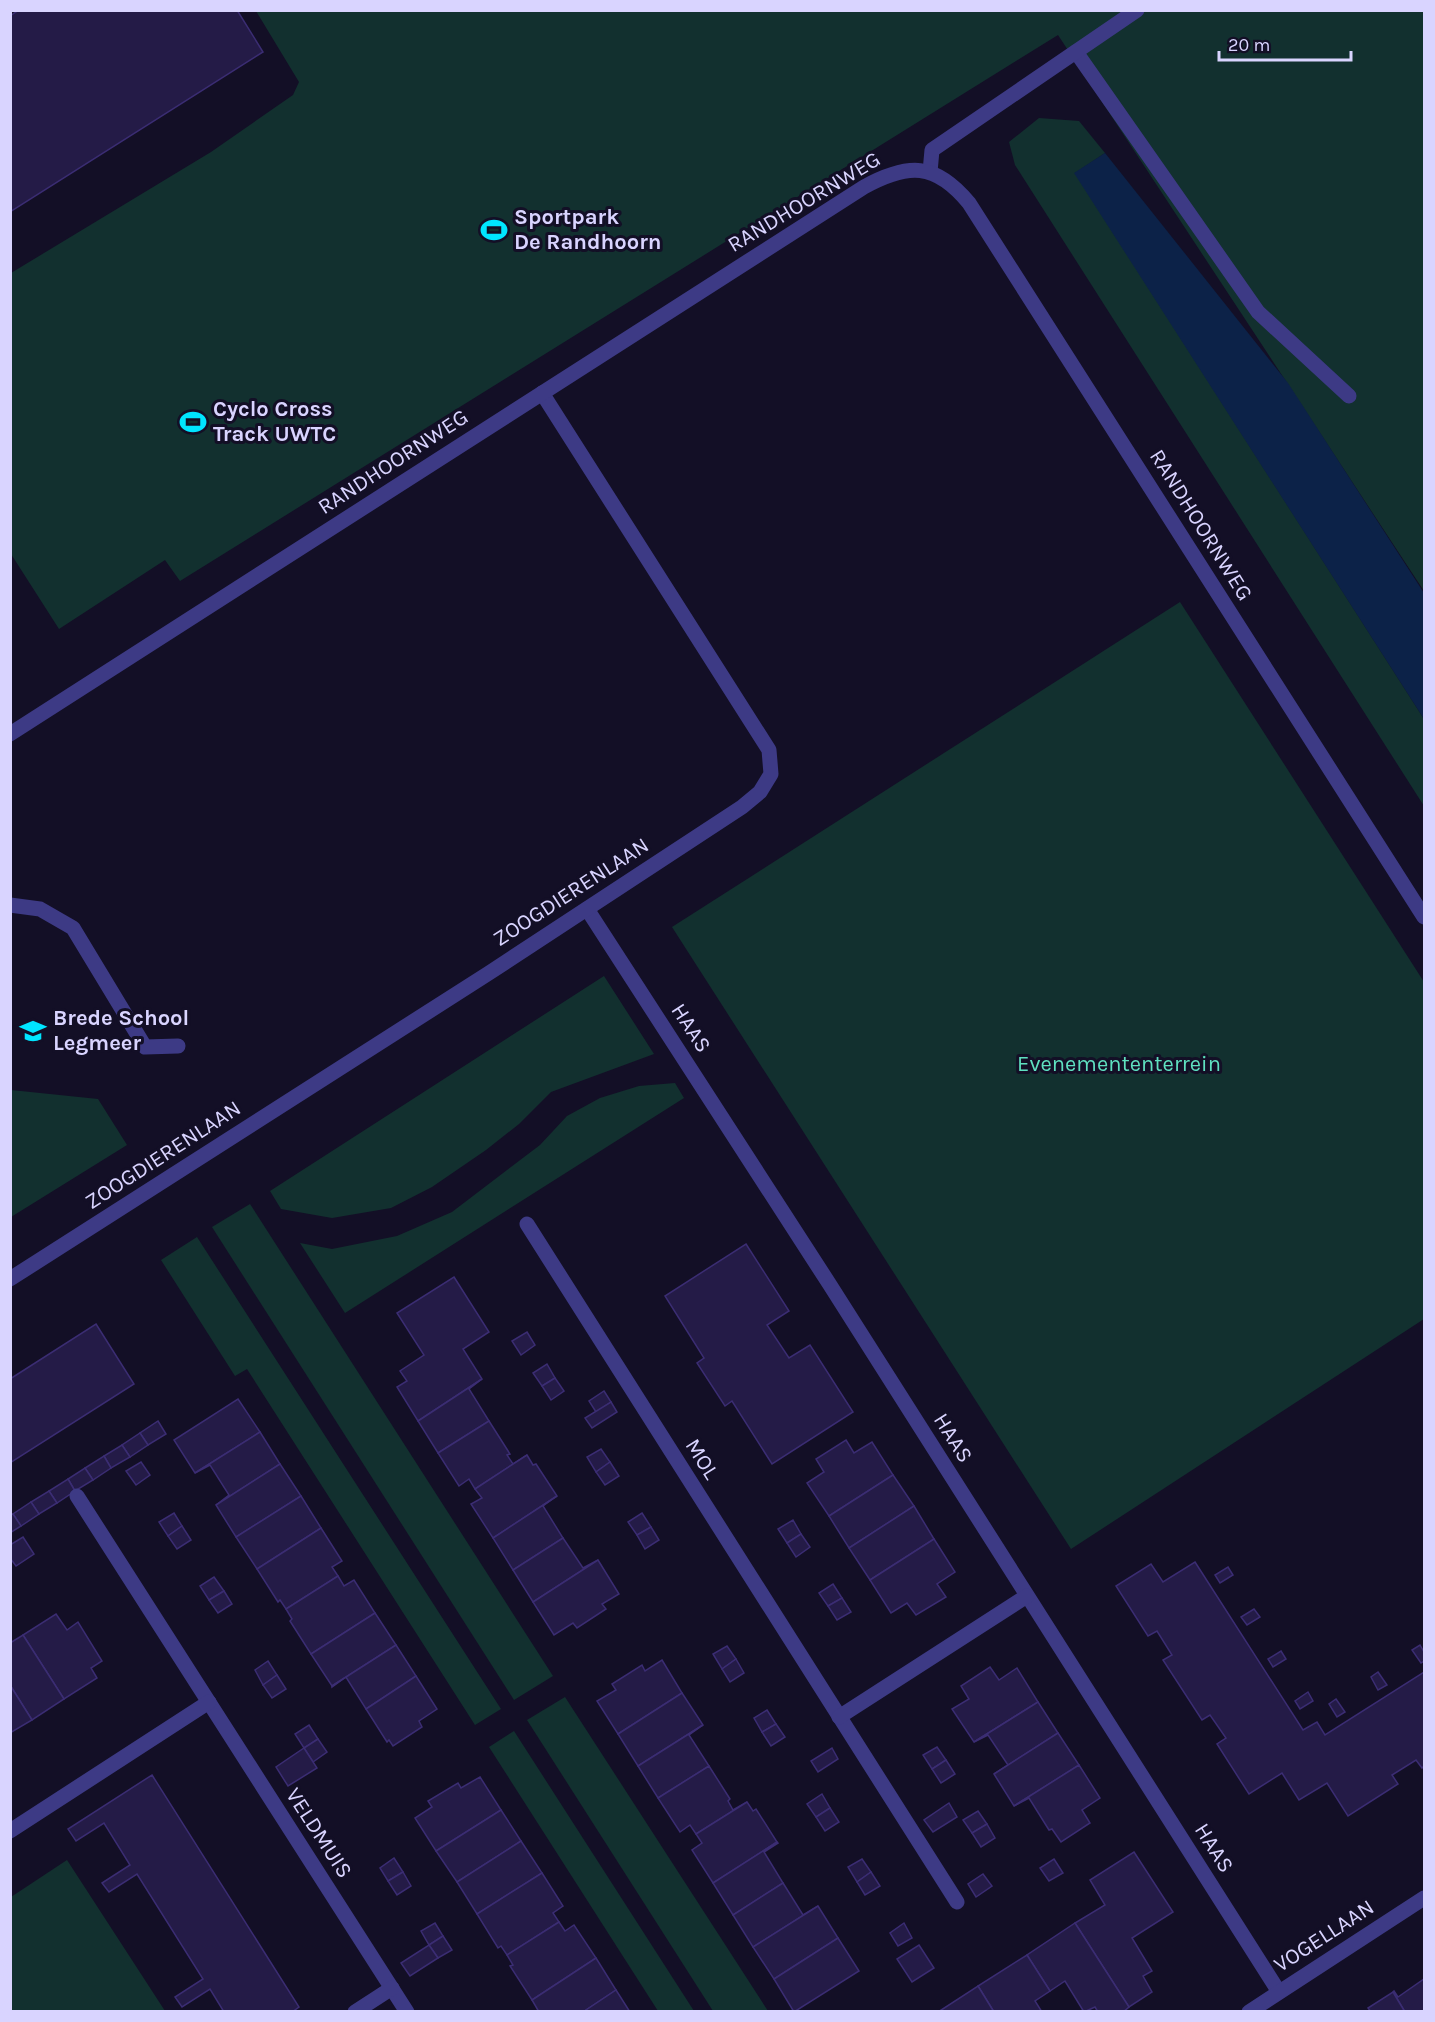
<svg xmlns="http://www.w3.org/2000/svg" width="1435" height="2022" viewBox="0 0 1435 2022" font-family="Karla,sans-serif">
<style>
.green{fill:#12302f}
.water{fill:#0c2248}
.building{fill:#241b47;stroke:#3b2d73;stroke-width:1.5}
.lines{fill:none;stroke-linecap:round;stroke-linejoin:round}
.service{stroke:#3d3a85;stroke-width:15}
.minor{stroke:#3d3a85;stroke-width:15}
.tertiary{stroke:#3d3a85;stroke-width:15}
.labels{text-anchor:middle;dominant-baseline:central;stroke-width:6;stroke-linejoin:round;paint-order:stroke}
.street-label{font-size:22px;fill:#d9d4ff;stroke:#130f26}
.poi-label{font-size:22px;font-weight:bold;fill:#d9d4ff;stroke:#130f26;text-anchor:start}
.park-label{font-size:22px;fill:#5fe0c0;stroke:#130f26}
</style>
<rect width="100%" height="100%" fill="#130f26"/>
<g class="green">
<path d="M 256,11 L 1424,11 L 1424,591 L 1058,35 L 180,581 L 165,560 L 59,629 L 11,554 L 11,273 L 211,152 L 293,95 L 299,82 Z"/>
<path d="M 1039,118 L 1079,121 L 1105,153 L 1075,173 L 1424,719 L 1424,806 L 1015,165 L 1009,142 Z"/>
<path d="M 1180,602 L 1424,982 L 1424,1319 L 1071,1549 L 672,927 Z"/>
<path d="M 604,976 L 654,1054 L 551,1092 L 519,1124 L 486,1150 L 432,1187 L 391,1208 L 332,1218 L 281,1209 L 270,1191 Z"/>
<path d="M 675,1083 L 684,1098 L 345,1313 L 300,1243 L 332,1249 L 397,1236 L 452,1212 L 540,1145 L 567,1116 L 600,1098 L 639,1086 Z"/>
<path d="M 11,1090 L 98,1099 L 127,1145 L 11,1217 Z"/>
<path d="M 250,1204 L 553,1676 L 514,1700 L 212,1227 Z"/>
<path d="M 197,1237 L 501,1709 L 475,1725 L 247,1369 L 235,1376 L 161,1260 Z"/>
<path d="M 565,1697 L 768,2011 L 713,2011 L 527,1720 Z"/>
<path d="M 514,1731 L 694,2011 L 658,2011 L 489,1747 Z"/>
<path d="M 67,1860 L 165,2011 L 11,2011 L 11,1897 Z"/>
</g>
<path class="water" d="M 1105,153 L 1288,383 L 1424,593 L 1424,719 L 1074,173 Z"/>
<g class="building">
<path d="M 19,10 L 237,10 L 263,52 L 10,212 L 10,16 Z"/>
<path d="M 746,1244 L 789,1311 L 767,1325 L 789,1358 L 810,1345 L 853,1412 L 772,1464 L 732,1401 L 725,1406 L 697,1363 L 704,1358 L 665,1296 Z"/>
<path d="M 454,1277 L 489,1332 L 463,1349 L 482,1379 L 418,1421 L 397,1387 L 407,1381 L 400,1371 L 424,1355 L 397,1313 Z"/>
<path d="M 96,1324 L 134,1384 L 10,1463 L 10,1379 Z"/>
<path d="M 527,1332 L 535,1345 L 521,1355 L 512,1341 Z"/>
<path d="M 547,1364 L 555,1378 L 542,1386 L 533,1373 Z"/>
<path d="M 555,1378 L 564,1391 L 551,1400 L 542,1386 Z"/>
<path d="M 482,1379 L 469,1389 L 489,1421 L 438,1453 L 418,1421 Z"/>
<path d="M 604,1391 L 611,1402 L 596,1412 L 589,1401 Z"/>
<path d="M 238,1399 L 260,1432 L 195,1473 L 174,1440 Z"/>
<path d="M 611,1402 L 617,1412 L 592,1428 L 585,1418 Z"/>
<path d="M 158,1421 L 166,1434 L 148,1445 L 140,1433 Z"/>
<path d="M 489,1421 L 510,1454 L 507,1455 L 513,1464 L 527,1455 L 475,1489 L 469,1479 L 459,1486 L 438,1453 Z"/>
<path d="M 260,1432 L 280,1464 L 216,1505 L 229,1495 L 210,1465 L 195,1473 Z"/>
<path d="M 140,1433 L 148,1445 L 130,1457 L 122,1445 Z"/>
<path d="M 846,1440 L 854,1453 L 872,1442 L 893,1475 L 829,1516 L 807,1483 L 824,1472 L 816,1459 Z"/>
<path d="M 122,1445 L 130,1457 L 111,1468 L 104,1456 Z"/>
<path d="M 601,1449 L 610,1462 L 596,1472 L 587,1457 Z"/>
<path d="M 527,1455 L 533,1465 L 536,1464 L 557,1496 L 493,1538 L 471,1504 L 482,1498 L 475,1489 Z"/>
<path d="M 104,1456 L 111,1468 L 93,1480 L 85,1468 Z"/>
<path d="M 141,1462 L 150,1475 L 136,1485 L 126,1471 Z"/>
<path d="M 610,1462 L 619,1476 L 605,1485 L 596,1472 Z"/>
<path d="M 280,1464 L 301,1496 L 236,1537 L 216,1505 Z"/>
<path d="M 85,1468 L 93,1480 L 75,1491 L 68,1479 Z"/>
<path d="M 893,1475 L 914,1506 L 849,1548 L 829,1516 Z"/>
<path d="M 68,1479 L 75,1491 L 57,1503 L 49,1491 Z"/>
<path d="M 49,1491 L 57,1503 L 39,1514 L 31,1502 Z"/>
<path d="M 301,1496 L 321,1528 L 257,1569 L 236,1537 Z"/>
<path d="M 557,1496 L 543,1506 L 563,1538 L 513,1570 L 493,1538 Z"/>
<path d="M 31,1502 L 39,1514 L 21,1526 L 13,1514 Z"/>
<path d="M 914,1506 L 934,1539 L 870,1580 L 849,1548 Z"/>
<path d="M 174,1513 L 182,1526 L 168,1536 L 159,1522 Z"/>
<path d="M 642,1513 L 651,1527 L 637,1535 L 628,1522 Z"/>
<path d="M 13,1514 L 21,1526 L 10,1533 L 10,1516 Z"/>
<path d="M 793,1520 L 801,1534 L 787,1543 L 778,1529 Z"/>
<path d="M 182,1526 L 191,1540 L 177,1549 L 168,1536 Z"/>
<path d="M 651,1527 L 659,1540 L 645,1549 L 637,1535 Z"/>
<path d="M 321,1528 L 342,1561 L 332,1567 L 338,1576 L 286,1609 L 280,1600 L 278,1602 L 257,1569 Z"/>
<path d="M 801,1534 L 810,1547 L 796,1557 L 787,1543 Z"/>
<path d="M 23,1537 L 34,1554 L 16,1566 L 10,1558 L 10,1545 Z"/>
<path d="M 563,1538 L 583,1568 L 598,1560 L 533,1602 L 513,1570 Z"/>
<path d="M 934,1539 L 955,1572 L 937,1584 L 946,1597 L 916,1615 L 907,1603 L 891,1613 L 870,1580 Z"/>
<path d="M 598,1560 L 619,1594 L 602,1604 L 606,1609 L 577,1628 L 573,1623 L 554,1635 L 533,1602 Z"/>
<path d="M 1195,1562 L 1303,1730 L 1317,1722 L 1325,1735 L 1424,1672 L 1424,1766 L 1422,1768 L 1416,1760 L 1392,1775 L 1398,1784 L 1348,1816 L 1327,1783 L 1299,1800 L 1282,1773 L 1249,1794 L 1217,1744 L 1226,1738 L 1210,1715 L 1202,1720 L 1163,1660 L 1172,1655 L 1157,1631 L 1148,1636 L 1116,1586 L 1151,1564 L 1163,1582 Z"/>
<path d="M 1228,1567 L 1233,1575 L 1220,1583 L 1215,1575 Z"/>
<path d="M 338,1576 L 344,1586 L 354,1580 L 375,1613 L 311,1654 L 290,1621 L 292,1619 L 286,1609 Z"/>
<path d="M 214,1577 L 224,1591 L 209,1600 L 200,1586 Z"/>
<path d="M 833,1584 L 842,1598 L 828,1606 L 819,1593 Z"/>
<path d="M 224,1591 L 232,1604 L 218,1613 L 209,1600 Z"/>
<path d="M 842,1598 L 851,1612 L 837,1620 L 828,1606 Z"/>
<path d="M 1254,1609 L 1260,1617 L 1247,1625 L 1241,1617 Z"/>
<path d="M 375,1613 L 396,1645 L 332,1686 L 311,1654 Z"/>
<path d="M 56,1614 L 67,1630 L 78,1622 L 102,1661 L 91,1668 L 97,1678 L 64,1699 L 23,1635 Z"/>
<path d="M 23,1635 L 64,1699 L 32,1720 L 10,1685 L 10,1643 Z"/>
<path d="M 396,1645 L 416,1676 L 366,1709 L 346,1677 L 332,1687 L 332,1686 Z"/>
<path d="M 1420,1645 L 1424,1652 L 1424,1661 L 1421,1663 L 1412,1650 Z"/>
<path d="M 727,1646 L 736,1659 L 722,1669 L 713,1654 Z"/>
<path d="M 1281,1651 L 1286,1659 L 1273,1667 L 1268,1659 Z"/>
<path d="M 736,1659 L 744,1673 L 730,1682 L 722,1669 Z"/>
<path d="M 662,1660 L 682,1693 L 618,1734 L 597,1701 L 616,1690 L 612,1684 L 642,1665 L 645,1671 Z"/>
<path d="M 268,1661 L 277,1675 L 263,1685 L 255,1670 Z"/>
<path d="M 990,1667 L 999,1680 L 1017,1668 L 1038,1702 L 974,1742 L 952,1709 L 969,1699 L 961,1686 Z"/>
<path d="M 1378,1672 L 1387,1685 L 1378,1690 L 1371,1677 Z"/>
<path d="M 277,1675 L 286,1689 L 272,1698 L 263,1685 Z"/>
<path d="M 416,1676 L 437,1709 L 419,1721 L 422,1727 L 393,1746 L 389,1740 L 387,1742 L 366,1709 Z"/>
<path d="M 10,1685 L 32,1720 L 10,1733 Z"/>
<path d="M 1308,1692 L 1313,1701 L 1300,1709 L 1295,1701 Z"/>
<path d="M 682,1693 L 703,1725 L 638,1766 L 618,1734 Z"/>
<path d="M 1336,1699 L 1345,1712 L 1337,1717 L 1329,1704 Z"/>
<path d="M 1038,1702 L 1058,1733 L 994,1774 L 1008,1765 L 988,1735 L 974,1742 Z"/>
<path d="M 767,1710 L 776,1724 L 762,1732 L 754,1718 Z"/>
<path d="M 776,1724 L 785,1737 L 771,1746 L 762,1732 Z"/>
<path d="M 309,1725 L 318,1739 L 304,1748 L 295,1734 Z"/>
<path d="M 703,1725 L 689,1735 L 709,1766 L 658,1798 L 638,1766 Z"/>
<path d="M 1058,1733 L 1079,1765 L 1014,1806 L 994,1774 Z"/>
<path d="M 318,1739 L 327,1752 L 313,1762 L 304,1748 Z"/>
<path d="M 937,1747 L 946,1760 L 932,1769 L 923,1755 Z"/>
<path d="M 304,1748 L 317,1768 L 288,1786 L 276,1767 Z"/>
<path d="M 832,1748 L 838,1759 L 818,1772 L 811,1761 Z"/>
<path d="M 946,1760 L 955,1774 L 941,1783 L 932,1769 Z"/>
<path d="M 1079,1765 L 1100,1798 L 1082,1810 L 1090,1823 L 1061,1842 L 1052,1829 L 1049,1830 L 1029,1798 L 1014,1806 Z"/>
<path d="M 709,1766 L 730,1799 L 728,1801 L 733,1810 L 747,1802 L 696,1834 L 690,1825 L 680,1832 L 658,1798 Z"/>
<path d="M 152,1775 L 299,2007 L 292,2012 L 224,2012 L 210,1989 L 182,2007 L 175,1997 L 203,1979 L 137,1874 L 109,1892 L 102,1883 L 130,1865 L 104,1823 L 76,1841 L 68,1829 Z"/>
<path d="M 480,1777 L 501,1810 L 436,1851 L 415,1818 L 432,1807 L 428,1801 L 458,1783 L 461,1788 Z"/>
<path d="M 822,1794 L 830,1808 L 816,1817 L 807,1804 Z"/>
<path d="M 747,1802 L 753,1811 L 756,1809 L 777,1842 L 713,1883 L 692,1850 L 702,1843 L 696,1834 Z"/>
<path d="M 949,1803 L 957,1817 L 933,1832 L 924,1820 Z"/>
<path d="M 830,1808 L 839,1822 L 825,1831 L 816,1817 Z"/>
<path d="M 501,1810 L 521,1841 L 457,1882 L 436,1851 Z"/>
<path d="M 978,1811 L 987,1824 L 972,1833 L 963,1820 Z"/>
<path d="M 987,1824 L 995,1838 L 981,1847 L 972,1833 Z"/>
<path d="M 521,1841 L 542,1873 L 477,1914 L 457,1882 Z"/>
<path d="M 777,1842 L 778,1843 L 764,1852 L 783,1883 L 733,1915 L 713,1883 Z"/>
<path d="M 1134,1852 L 1173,1912 L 1132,1938 L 1152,1971 L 1143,1976 L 1152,1992 L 1129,2007 L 1075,1923 L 1105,1905 L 1090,1880 Z"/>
<path d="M 394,1858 L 403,1872 L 388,1881 L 380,1868 Z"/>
<path d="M 862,1859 L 871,1872 L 857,1882 L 848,1867 Z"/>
<path d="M 1054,1859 L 1063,1873 L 1049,1881 L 1040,1868 Z"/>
<path d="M 403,1872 L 411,1886 L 397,1895 L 388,1881 Z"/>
<path d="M 871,1872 L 880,1886 L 865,1895 L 857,1882 Z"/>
<path d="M 542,1873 L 563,1906 L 553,1913 L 559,1922 L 507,1955 L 501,1946 L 498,1948 L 477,1914 Z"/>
<path d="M 983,1874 L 992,1886 L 976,1897 L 968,1884 Z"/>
<path d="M 783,1883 L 803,1915 L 818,1906 L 753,1947 L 733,1915 Z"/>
<path d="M 818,1906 L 838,1938 L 774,1979 L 753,1947 Z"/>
<path d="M 559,1922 L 565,1931 L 574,1925 L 596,1958 L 532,2000 L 510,1966 L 513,1965 L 507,1955 Z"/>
<path d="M 435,1923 L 443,1936 L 429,1945 L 421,1931 Z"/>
<path d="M 904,1923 L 912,1938 L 898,1946 L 890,1933 Z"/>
<path d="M 1075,1923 L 1129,2007 L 1123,2012 L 1098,2012 L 1095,2007 L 1084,2012 L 1065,1981 L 1050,1991 L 1027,1955 Z"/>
<path d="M 443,1936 L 452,1950 L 438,1958 L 429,1945 Z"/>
<path d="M 838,1938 L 859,1971 L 794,2012 L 774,1979 Z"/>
<path d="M 429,1945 L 438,1958 L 410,1976 L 401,1963 Z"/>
<path d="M 919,1945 L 934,1968 L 912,1982 L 897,1959 Z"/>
<path d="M 1027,1955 L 1050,1991 L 1035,2001 L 1042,2012 L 994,2012 L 978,1986 Z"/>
<path d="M 596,1958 L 616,1990 L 583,2012 L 539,2012 L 532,2000 Z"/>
<path d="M 1424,1979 L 1424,2012 L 1405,2012 L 1393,1992 L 1394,1991 L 1398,1997 Z"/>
<path d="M 978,1986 L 994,2012 L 938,2012 Z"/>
<path d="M 616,1990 L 630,2012 L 583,2012 Z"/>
<path d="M 1393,1992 L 1405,2012 L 1371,2012 L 1368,2008 Z"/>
</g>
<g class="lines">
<g class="service">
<path d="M 1076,52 L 1258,312 L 1349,396"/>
<path d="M 930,172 L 932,150 L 1137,10"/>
<path d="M 10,905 L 40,909 L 73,928 L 145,1047 L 178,1046"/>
<path d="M 527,1224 L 957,1902"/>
</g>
<g class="minor">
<path d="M 587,909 L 830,1285 L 1279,1992"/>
<path d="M 10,1279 L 489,973 L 742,807 L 760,792 L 771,774 L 769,750 L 542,393"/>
<path d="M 77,1496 L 407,2012"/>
<path d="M 839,1717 L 1027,1596"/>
<path d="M 10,1831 L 209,1702"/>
<path d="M 355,2012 L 392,1988"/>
<path d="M 1249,2012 L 1424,1898"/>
</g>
<path class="tertiary" d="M 10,734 L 864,187 C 908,163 935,162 969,203 L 1424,917"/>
</g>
<defs>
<g id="stadium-bare" transform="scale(2.07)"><path d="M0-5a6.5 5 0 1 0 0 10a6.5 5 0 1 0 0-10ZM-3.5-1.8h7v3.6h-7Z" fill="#00e5ff" stroke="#130f26" stroke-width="2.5" paint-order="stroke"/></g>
<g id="school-bare" transform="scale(2.07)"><path d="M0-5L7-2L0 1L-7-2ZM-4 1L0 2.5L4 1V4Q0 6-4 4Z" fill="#00e5ff" stroke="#130f26" stroke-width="2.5" paint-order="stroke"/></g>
</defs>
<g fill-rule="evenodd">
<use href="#stadium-bare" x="494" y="230"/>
<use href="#stadium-bare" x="193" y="422"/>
<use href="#school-bare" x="33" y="1031"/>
</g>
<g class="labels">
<g class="street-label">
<text transform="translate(804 202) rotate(-31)">RANDHOORNWEG</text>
<text transform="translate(393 462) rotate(-33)">RANDHOORNWEG</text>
<text transform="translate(1201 525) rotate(58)">RANDHOORNWEG</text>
<text transform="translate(571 892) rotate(-33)">ZOOGDIERENLAAN</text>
<text transform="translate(691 1028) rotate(57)">HAAS</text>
<text transform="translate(163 1155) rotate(-33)">ZOOGDIERENLAAN</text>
<text transform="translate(953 1438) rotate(58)">HAAS</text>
<text transform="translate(702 1459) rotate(58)">MOL</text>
<text transform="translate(319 1833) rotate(57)">VELDMUIS</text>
<text transform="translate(1214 1848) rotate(58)">HAAS</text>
<text transform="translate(1324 1936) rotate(-33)">VOGELLAAN</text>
</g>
<g class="poi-label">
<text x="514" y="217">Sportpark<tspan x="514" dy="25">De Randhoorn</tspan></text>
<text x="213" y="409">Cyclo Cross<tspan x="213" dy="25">Track UWTC</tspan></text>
<text x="53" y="1018">Brede School<tspan x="53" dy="25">Legmeer</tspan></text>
</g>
<g class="park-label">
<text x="1119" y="1064">Evenemententerrein</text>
</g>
</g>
<rect width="1435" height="2022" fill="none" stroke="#d9d4ff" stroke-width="24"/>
<path d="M1219 51v9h132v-9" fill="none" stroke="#d9d4ff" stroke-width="3"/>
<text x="1228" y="51" font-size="18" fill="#d9d4ff" stroke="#130f26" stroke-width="4.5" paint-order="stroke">20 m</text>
</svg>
